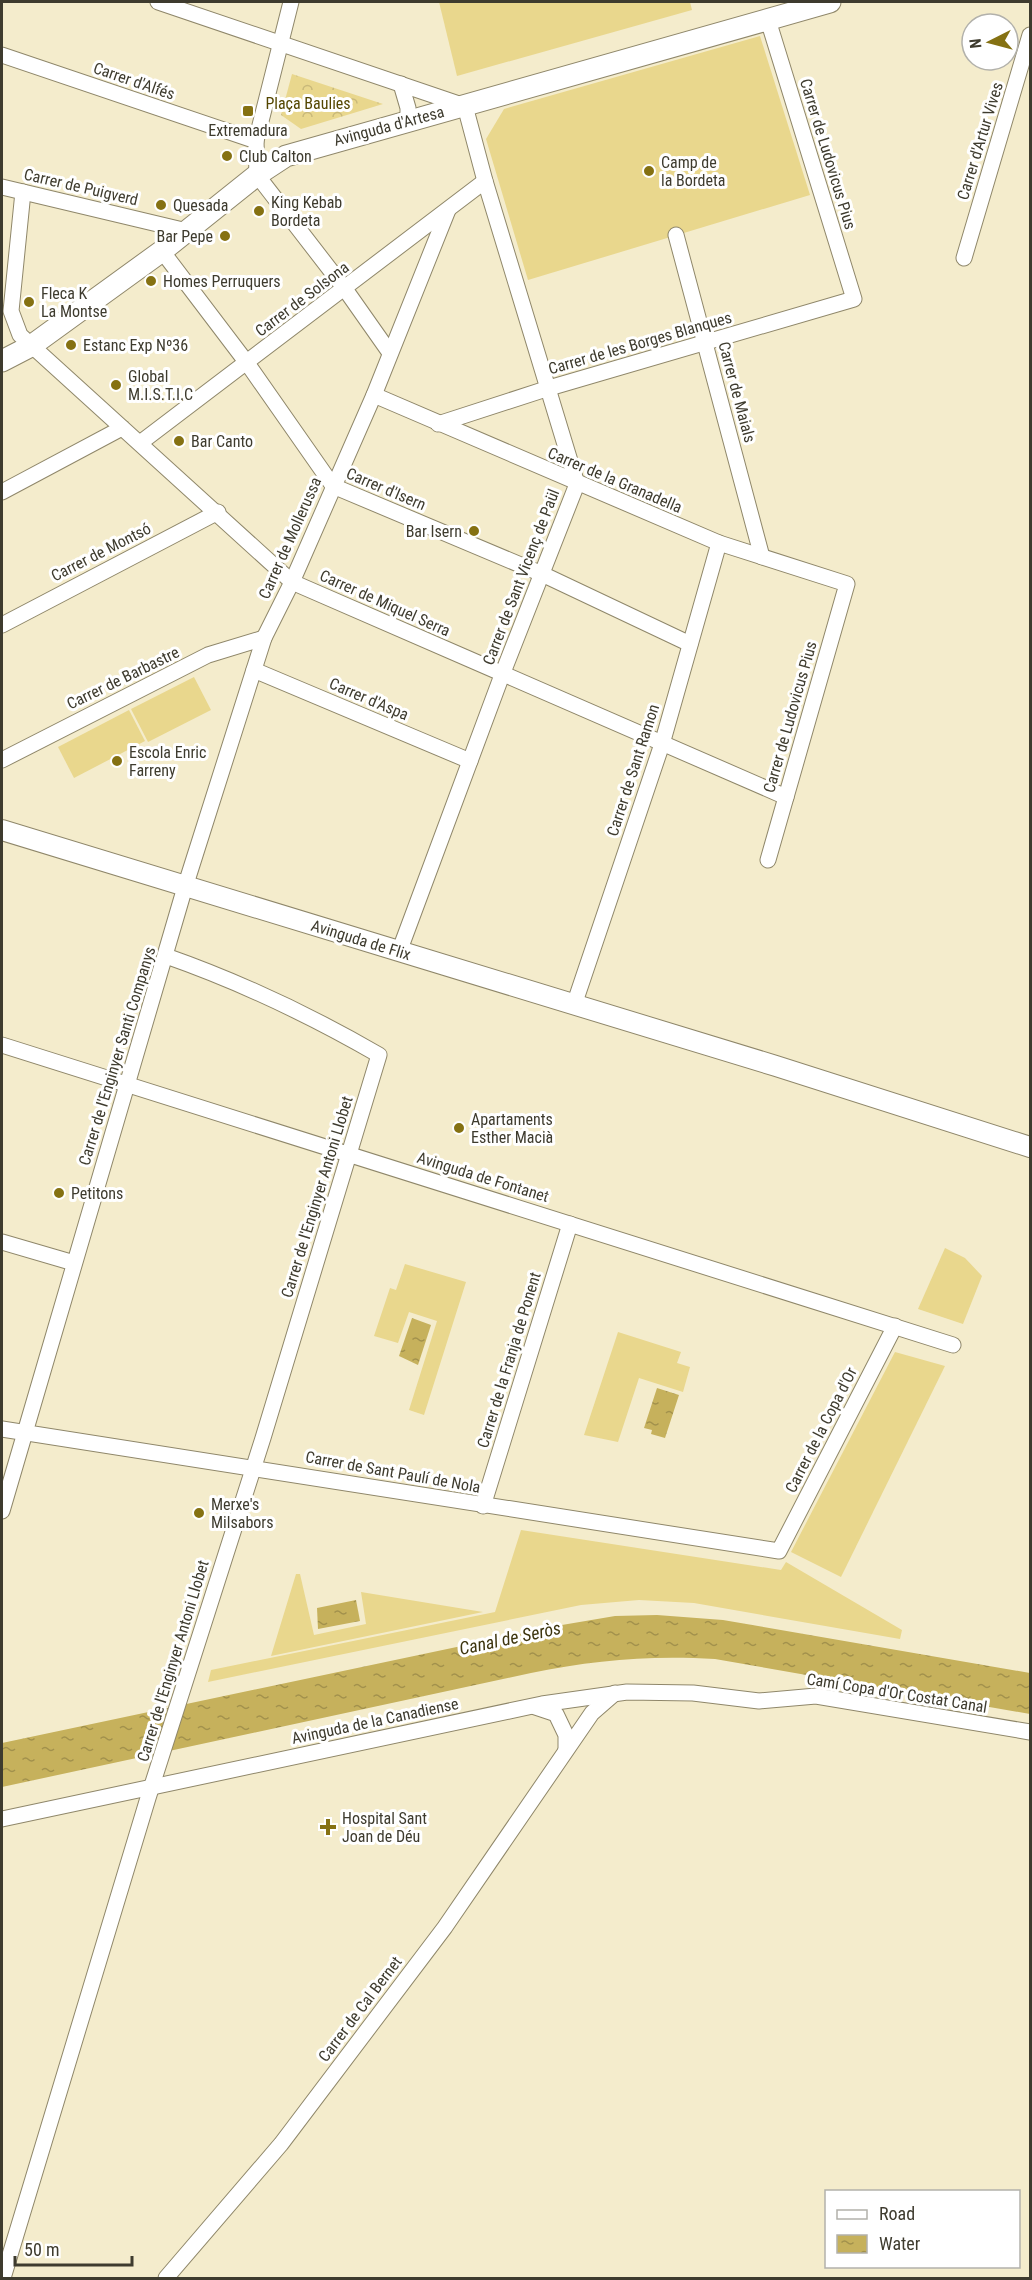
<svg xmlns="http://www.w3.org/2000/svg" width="1032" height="2280" viewBox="0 0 1032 2280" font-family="'Roboto Condensed',sans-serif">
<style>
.grass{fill:#e9d78d}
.park{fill:url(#park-crowns)}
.water{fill:url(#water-ripples)}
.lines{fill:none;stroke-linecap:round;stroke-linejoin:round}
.minor-casing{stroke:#8f876a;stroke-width:17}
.tertiary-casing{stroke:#8f876a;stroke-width:22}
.secondary-casing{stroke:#8f876a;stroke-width:23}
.minor{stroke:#fff;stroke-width:15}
.tertiary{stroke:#fff;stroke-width:20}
.secondary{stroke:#fff;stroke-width:21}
.poi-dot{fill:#857112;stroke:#fff;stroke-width:2}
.labels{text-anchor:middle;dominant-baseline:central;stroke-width:6;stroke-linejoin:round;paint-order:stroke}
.street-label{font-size:16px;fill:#3e3b2e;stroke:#fff}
.park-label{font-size:16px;fill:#544600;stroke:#fff}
.poi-label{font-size:16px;fill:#3e3b2e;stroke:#fff;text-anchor:start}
.water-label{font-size:18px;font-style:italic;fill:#3d350f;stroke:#fff}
</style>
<defs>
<pattern id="park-crowns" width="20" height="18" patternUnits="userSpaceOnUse" patternTransform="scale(1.5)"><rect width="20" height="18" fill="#e9d78d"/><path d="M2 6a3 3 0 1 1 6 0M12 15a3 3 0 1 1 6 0" fill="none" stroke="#c9b97a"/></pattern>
<pattern id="water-ripples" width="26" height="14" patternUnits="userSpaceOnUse" patternTransform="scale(1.5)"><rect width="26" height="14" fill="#c6b15c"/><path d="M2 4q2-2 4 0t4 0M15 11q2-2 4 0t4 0" fill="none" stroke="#a2914c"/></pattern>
</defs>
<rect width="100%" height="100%" fill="#f4eccc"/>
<g class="grass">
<path d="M 439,2 L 690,2 L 692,10 L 457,76 Z"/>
<path d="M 760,36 L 810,195 L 528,280 L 486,139 L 504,109 Z"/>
<path d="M 194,677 L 211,710 L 148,742 L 131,709 Z"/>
<path d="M 129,710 L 145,741 L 74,778 L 58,747 Z"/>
<path d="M 945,1248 L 965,1258 L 982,1276 L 963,1324 L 918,1309 Z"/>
<path d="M 405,1264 L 466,1282 L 424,1415 L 409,1410 L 437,1321 L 409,1312 L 398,1343 L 374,1336 L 390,1288 L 396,1290 Z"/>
<path d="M 618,1332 L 681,1352 L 677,1363 L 690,1367 L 683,1392 L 639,1378 L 618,1442 L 584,1435 Z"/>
<path d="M 895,1352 L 945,1366 L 841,1577 L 791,1552 Z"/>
<path d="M 521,1530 L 781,1570 L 786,1562 L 902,1630 L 900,1639 L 694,1603 L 639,1600 L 581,1605 L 208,1682 L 211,1670 L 495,1612 Z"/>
<path d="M 296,1574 L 300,1574 L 314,1635 L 366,1624 L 361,1592 L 483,1612 L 271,1656 Z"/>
</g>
<path class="park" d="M 292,74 L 383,104 L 301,129 L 281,115 Z"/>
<g class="water">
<path d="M 412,1318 L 431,1325 L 418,1365 L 399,1356 Z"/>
<path d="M 657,1388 L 679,1395 L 665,1438 L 651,1434 L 652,1430 L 644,1428 Z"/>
<path d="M 356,1600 L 360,1621 L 318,1629 L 317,1608 Z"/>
<path d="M 657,1615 L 723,1620 L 1030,1673 L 1030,1714 L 715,1659 C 651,1655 593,1660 531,1673 L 2,1787 L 2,1743 L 556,1626 L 615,1616 Z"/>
</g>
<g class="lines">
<g class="minor-casing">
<g id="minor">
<path d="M 158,2 L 465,106 L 485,181 L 577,484 L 502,675 L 399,952"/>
<path d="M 291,2 L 256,141 L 257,175 L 345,289 L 390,353"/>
<path d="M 2,55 L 256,141"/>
<path d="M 401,84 L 408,108 L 408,121"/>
<path d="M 2,187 L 187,231"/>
<path d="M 23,192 L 11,311 L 20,335 L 292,582 L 786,797"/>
<path d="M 676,235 L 762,557"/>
<path d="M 162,251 L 247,363 L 333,486 L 542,574 L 690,644"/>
<path d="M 964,258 L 1030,35"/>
<path d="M 374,395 L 719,543 L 847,584 L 768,860"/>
<path d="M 438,424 L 549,388 L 854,299 L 768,20"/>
<path d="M 140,443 L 485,181"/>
<path d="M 2,492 L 122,428"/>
<path d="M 2,625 L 218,512"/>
<path d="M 254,670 L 470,761"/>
<path d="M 2,760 L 208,655 L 264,638"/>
<path d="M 574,1005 L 662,744 L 719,543"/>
<path d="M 2,1045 L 953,1345"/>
<path d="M 2,1242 L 74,1263"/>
<path d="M 2,1429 L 779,1551 L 895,1326"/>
<path d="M 483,1506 L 570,1224"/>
<path d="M 2,1511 L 185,887 L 264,638 L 292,582 L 374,395 L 448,210"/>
<path d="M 535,1707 L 556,1714 L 566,1735 L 566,1749"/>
<path d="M 2,1819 L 542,1704 L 627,1692 L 693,1693 L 759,1701 L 816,1696 L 1030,1732"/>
<path d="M 3,2278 L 148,1798 L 263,1438 L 379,1055 C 308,1014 243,983 166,956"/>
<path d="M 166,2278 L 281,2144 L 445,1927 L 592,1713 L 615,1693"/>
</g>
</g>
<g class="tertiary-casing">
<path id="tertiary" d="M 2,830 L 776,1066 L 1030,1147"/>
</g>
<g class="secondary-casing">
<path id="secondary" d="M 2,361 L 31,346 L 162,251 L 257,175 L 286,156 L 830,2"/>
</g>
<use href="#minor" class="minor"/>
<use href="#tertiary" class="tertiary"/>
<use href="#secondary" class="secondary"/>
</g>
<g class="poi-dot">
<rect x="242" y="105" width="12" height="12" rx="3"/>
<circle cx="227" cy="156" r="6"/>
<circle cx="649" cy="171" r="6"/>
<circle cx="161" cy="205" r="6"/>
<circle cx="259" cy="211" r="6"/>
<circle cx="225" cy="236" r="6"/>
<circle cx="151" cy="281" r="6"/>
<circle cx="29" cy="302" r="6"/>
<circle cx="71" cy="345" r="6"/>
<circle cx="116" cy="385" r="6"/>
<circle cx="179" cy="441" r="6"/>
<circle cx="474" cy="531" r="6"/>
<circle cx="117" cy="761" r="6"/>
<circle cx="459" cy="1128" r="6"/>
<circle cx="59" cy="1193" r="6"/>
<circle cx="199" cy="1513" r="6"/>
<path d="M325 1818h6v6h6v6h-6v6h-6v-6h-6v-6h6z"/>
</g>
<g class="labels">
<g class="street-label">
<text transform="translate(134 81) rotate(19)">Carrer d'Alfés</text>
<text transform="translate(389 126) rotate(-15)">Avinguda d'Artesa</text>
<text transform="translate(980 141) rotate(-73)">Carrer d'Artur Vives</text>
<text transform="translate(828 154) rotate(73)">Carrer de Ludovicus Pius</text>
<text transform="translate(81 187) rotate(13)">Carrer de Puigverd</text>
<text transform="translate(302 299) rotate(-37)">Carrer de Solsona</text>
<text transform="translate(640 343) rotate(-16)">Carrer de les Borges Blanques</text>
<text transform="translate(737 392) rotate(75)">Carrer de Maials</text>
<text transform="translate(615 480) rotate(23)">Carrer de la Granadella</text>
<text transform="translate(386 489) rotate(23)">Carrer d'Isern</text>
<text transform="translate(290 538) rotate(-66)">Carrer de Mollerussa</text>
<text transform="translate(101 552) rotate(-27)">Carrer de Montsó</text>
<text transform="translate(521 577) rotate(-69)">Carrer de Sant Vicenç de Paül</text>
<text transform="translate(385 603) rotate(24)">Carrer de Miquel Serra</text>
<text transform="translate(123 678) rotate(-26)">Carrer de Barbastre</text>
<text transform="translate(369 699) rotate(23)">Carrer d'Aspa</text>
<text transform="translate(790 717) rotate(-74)">Carrer de Ludovicus Pius</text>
<text transform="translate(633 770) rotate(-72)">Carrer de Sant Ramon</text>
<text transform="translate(361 940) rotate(17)">Avinguda de Flix</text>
<text transform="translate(117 1056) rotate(-73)">Carrer de l'Enginyer Santi Companys</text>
<text transform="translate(483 1177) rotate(17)">Avinguda de Fontanet</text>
<text transform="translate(317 1197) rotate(-73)">Carrer de l'Enginyer Antoni Llobet</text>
<text transform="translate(509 1360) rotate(-73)">Carrer de la Franja de Ponent</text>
<text transform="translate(821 1430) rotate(-63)">Carrer de la Copa d'Or</text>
<text transform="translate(393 1472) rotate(10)">Carrer de Sant Paulí de Nola</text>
<text transform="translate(173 1661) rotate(-73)">Carrer de l'Enginyer Antoni Llobet</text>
<text transform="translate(897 1693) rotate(9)">Camí Copa d'Or Costat Canal</text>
<text transform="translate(375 1721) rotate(-12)">Avinguda de la Canadiense</text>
<text transform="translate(360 2009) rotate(-53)">Carrer de Cal Bernet</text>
</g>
<g class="park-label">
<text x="308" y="103">Plaça Baulies</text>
</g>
<g class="poi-label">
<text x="248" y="130" text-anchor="middle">Extremadura</text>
<text x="239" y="156">Club Calton</text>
<text x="661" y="162">Camp de<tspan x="661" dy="18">la Bordeta</tspan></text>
<text x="271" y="202">King Kebab<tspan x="271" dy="18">Bordeta</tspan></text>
<text x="173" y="205">Quesada</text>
<text x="213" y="236" text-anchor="end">Bar Pepe</text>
<text x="163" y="281">Homes Perruquers</text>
<text x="41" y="293">Fleca K<tspan x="41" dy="18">La Montse</tspan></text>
<text x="83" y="345">Estanc Exp Nº36</text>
<text x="128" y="376">Global<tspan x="128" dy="18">M.I.S.T.I.C</tspan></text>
<text x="191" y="441">Bar Canto</text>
<text x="462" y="531" text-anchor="end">Bar Isern</text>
<text x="129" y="752">Escola Enric<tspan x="129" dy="18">Farreny</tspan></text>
<text x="471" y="1119">Apartaments<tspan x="471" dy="18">Esther Macià</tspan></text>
<text x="71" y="1193">Petitons</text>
<text x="211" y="1504">Merxe's<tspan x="211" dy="18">Milsabors</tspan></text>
<text x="342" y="1818">Hospital Sant<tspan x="342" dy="18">Joan de Déu</tspan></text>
</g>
<g class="water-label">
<text transform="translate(510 1638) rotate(-12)">Canal de Seròs</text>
</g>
</g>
<rect width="1032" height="2280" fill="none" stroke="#3e3b2e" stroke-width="6"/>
<rect x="825" y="2190" width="195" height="78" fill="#ffffff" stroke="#b2b1ab" stroke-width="1.5"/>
<rect x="837" y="2210" width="30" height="9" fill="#ffffff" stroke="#b2b1ab" stroke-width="1.5"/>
<text x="879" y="2220" font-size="18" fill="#3e3b2e">Road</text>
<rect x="837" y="2235" width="30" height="18" fill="url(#water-ripples)" stroke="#b2b1ab" stroke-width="1.5"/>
<text x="879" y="2250" font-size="18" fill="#3e3b2e">Water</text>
<g transform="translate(990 42) rotate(264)"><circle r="28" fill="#ffffff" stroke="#b2b1ab" stroke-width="1.5"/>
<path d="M0-4.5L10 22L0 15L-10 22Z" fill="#857112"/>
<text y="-9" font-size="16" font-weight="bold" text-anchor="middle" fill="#3e3b2e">N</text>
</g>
<path d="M15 2256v9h117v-9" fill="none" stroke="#3e3b2e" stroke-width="3"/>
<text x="24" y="2256" font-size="18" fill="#3e3b2e" stroke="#ffffff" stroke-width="4.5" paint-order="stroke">50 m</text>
</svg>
